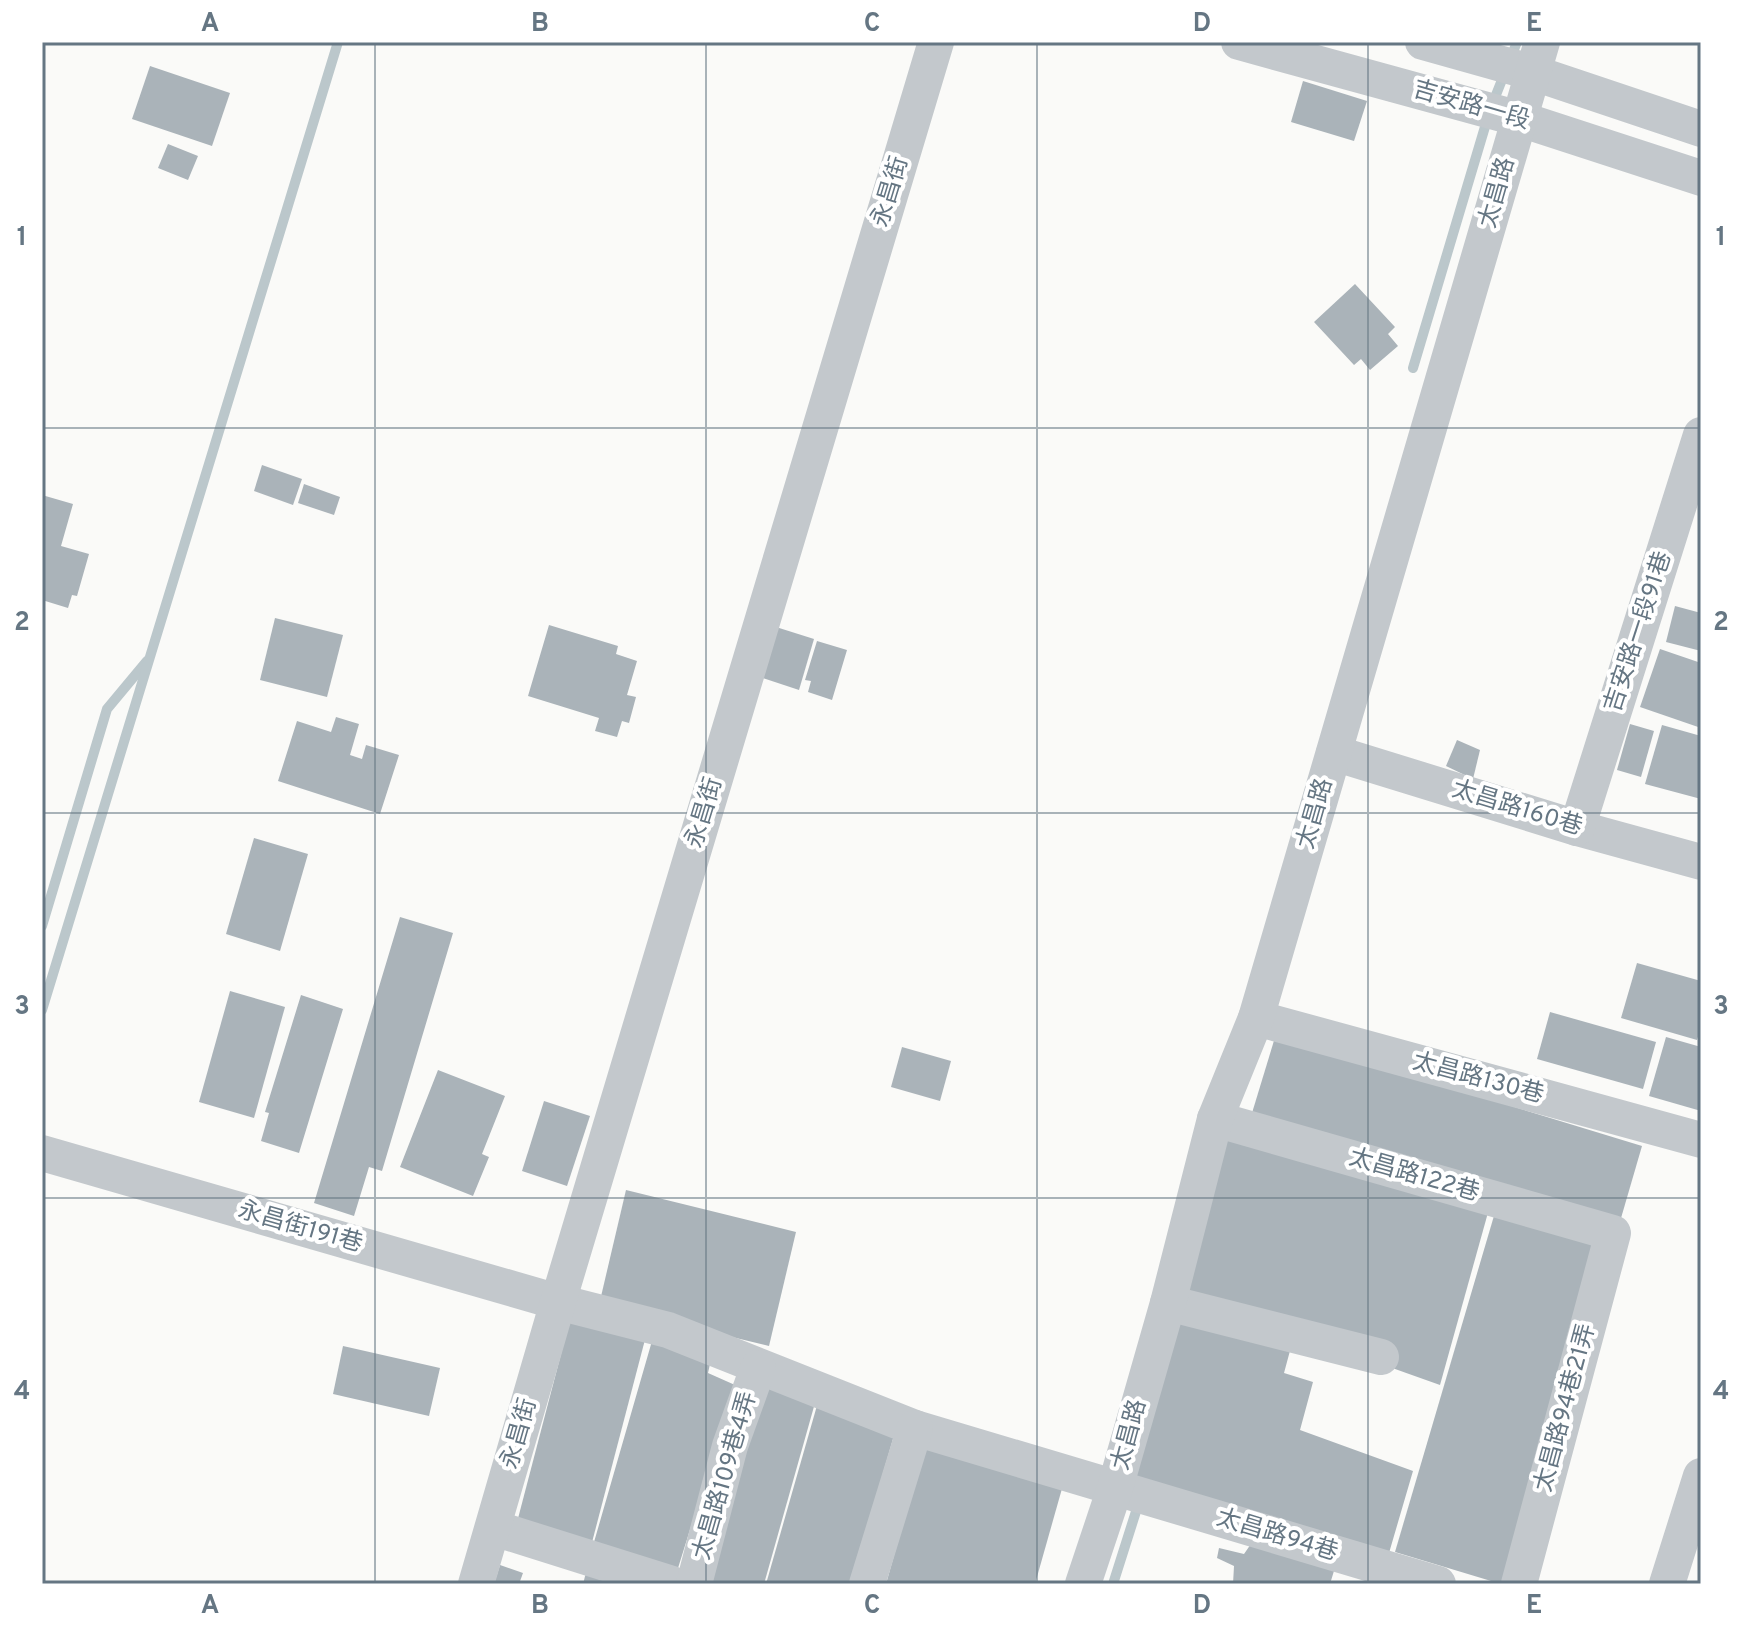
<svg xmlns="http://www.w3.org/2000/svg" width="1743" height="1626" viewBox="0 0 1743 1626" font-family="Overpass,'Noto Sans TC',sans-serif">
<style>
.lines{fill:none;stroke-linecap:round;stroke-linejoin:round}
.stream{stroke:#bbc7cb;stroke-width:10}
.building{fill:#aab3b9}
.minor{stroke:#c3c8cc;stroke-width:36}
.grid{fill:none;stroke:#657683;stroke-width:2;stroke-opacity:0.55}
.labels{text-anchor:middle;dominant-baseline:central;stroke-width:8;stroke-linejoin:round;paint-order:stroke}
.street-label{font-size:24px;fill:#657683;stroke:#fff}
.neatline{fill:none;stroke:#657683;stroke-width:3}
.grid-label{font-size:26px;text-anchor:middle;font-weight:bold;fill:#657683}
</style>
<rect width="100%" height="100%" fill="#fafaf8"/>
<g class="lines">
<g class="stream">
<path d="M 1413,368 L 1490,110 L 1517,42"/>
<path d="M 42,926 L 107,709 L 147,661"/>
<path d="M 42,1010 L 338,42"/>
<path d="M 1113,1584 L 1139,1502"/>
</g>
</g>
<g class="building">
<path d="M 150,66 L 230,93 L 212,146 L 132,119 Z"/>
<path d="M 1303,81 L 1367,101 L 1354,141 L 1291,122 Z"/>
<path d="M 168,144 L 198,156 L 188,180 L 158,168 Z"/>
<path d="M 1355,284 L 1395,327 L 1388,334 L 1398,346 L 1370,370 L 1361,359 L 1354,365 L 1314,322 Z"/>
<path d="M 262,465 L 302,479 L 293,505 L 254,491 Z"/>
<path d="M 304,484 L 340,497 L 334,515 L 298,503 Z"/>
<path d="M 42,495 L 73,504 L 61,546 L 89,554 L 77,596 L 72,595 L 68,608 L 42,600 Z"/>
<path d="M 1675,606 L 1701,613 L 1701,651 L 1666,642 Z"/>
<path d="M 275,618 L 343,635 L 327,697 L 260,680 Z"/>
<path d="M 549,625 L 618,646 L 616,654 L 637,661 L 627,695 L 636,697 L 629,723 L 622,721 L 617,737 L 595,731 L 599,718 L 528,696 Z"/>
<path d="M 776,627 L 814,639 L 799,690 L 760,677 Z"/>
<path d="M 817,641 L 847,650 L 832,700 L 808,692 L 811,681 L 805,680 Z"/>
<path d="M 1660,649 L 1701,663 L 1701,728 L 1640,707 Z"/>
<path d="M 336,717 L 359,724 L 350,755 L 362,759 L 366,745 L 399,755 L 380,814 L 278,781 L 297,721 L 331,732 Z"/>
<path d="M 1630,724 L 1654,731 L 1641,777 L 1617,770 Z"/>
<path d="M 1662,725 L 1701,736 L 1701,799 L 1645,784 Z"/>
<path d="M 1457,740 L 1480,750 L 1473,779 L 1446,766 Z"/>
<path d="M 254,838 L 308,854 L 280,951 L 226,934 Z"/>
<path d="M 400,917 L 453,933 L 382,1171 L 369,1167 L 354,1216 L 314,1203 Z"/>
<path d="M 1637,963 L 1701,981 L 1701,1027 L 1697,1040 L 1621,1018 Z"/>
<path d="M 230,991 L 285,1007 L 254,1118 L 199,1102 Z"/>
<path d="M 301,995 L 343,1009 L 299,1153 L 261,1141 L 269,1113 L 265,1112 Z"/>
<path d="M 1550,1012 L 1656,1042 L 1643,1089 L 1537,1059 Z"/>
<path d="M 1276,1034 L 1642,1146 L 1619,1225 L 1252,1113 Z"/>
<path d="M 1666,1037 L 1701,1047 L 1701,1111 L 1649,1096 Z"/>
<path d="M 902,1047 L 951,1061 L 940,1101 L 891,1087 Z"/>
<path d="M 438,1070 L 505,1096 L 482,1154 L 489,1157 L 473,1196 L 400,1167 Z"/>
<path d="M 544,1101 L 590,1116 L 567,1186 L 522,1171 Z"/>
<path d="M 1230,1130 L 1489,1209 L 1440,1385 L 1181,1293 Z"/>
<path d="M 626,1190 L 796,1232 L 769,1346 L 599,1305 Z"/>
<path d="M 1496,1209 L 1602,1241 L 1501,1584 L 1395,1552 Z"/>
<path d="M 572,1312 L 647,1332 L 590,1550 L 515,1530 Z"/>
<path d="M 1179,1317 L 1291,1347 L 1284,1373 L 1313,1382 L 1300,1430 L 1413,1471 L 1389,1553 L 1136,1476 Z"/>
<path d="M 654,1334 L 712,1355 L 708,1373 L 735,1385 L 674,1581 L 590,1556 Z"/>
<path d="M 343,1346 L 440,1368 L 429,1416 L 333,1394 Z"/>
<path d="M 764,1387 L 815,1403 L 764,1584 L 703,1584 Z"/>
<path d="M 818,1402 L 897,1425 L 851,1584 L 766,1584 Z"/>
<path d="M 927,1438 L 1065,1478 L 1035,1584 L 886,1584 Z"/>
<path d="M 1253,1541 L 1337,1561 L 1330,1584 L 1233,1584 L 1234,1566 L 1217,1558 L 1219,1548 L 1244,1554 Z"/>
<path d="M 500,1565 L 523,1573 L 519,1584 L 494,1584 Z"/>
<path d="M 588,1565 L 638,1584 L 583,1584 Z"/>
</g>
<g class="lines">
<g class="minor">
<path d="M 1239,42 L 1520,119 L 1701,178"/>
<path d="M 1423,42 L 1534,73 L 1701,129"/>
<path d="M 1334,753 L 1577,828 L 1701,862"/>
<path d="M 1577,828 L 1701,435"/>
<path d="M 1256,1018 L 1701,1140"/>
<path d="M 1215,1119 L 1613,1233 L 1519,1584"/>
<path d="M 42,1153 L 558,1302 L 668,1330 L 915,1428 L 1438,1584"/>
<path d="M 1168,1303 L 1381,1357"/>
<path d="M 494,1528 L 672,1584"/>
<path d="M 476,1584 L 558,1302 L 936,42"/>
<path d="M 694,1584 L 730,1446 L 758,1368"/>
<path d="M 867,1584 L 915,1428"/>
<path d="M 1083,1584 L 1115,1488 L 1168,1303 L 1215,1119 L 1256,1018 L 1542,42"/>
<path d="M 1667,1584 L 1701,1476"/>
</g>
</g>
<path class="grid" d="M 375,42 L 375,1584M 706,42 L 706,1584M 1037,42 L 1037,1584M 1368,42 L 1368,1584M 42,428 L 1701,428M 42,813 L 1701,813M 42,1198 L 1701,1198"/>
<g class="labels">
<g class="street-label">
<text transform="translate(1471 106) rotate(16)">吉安路一段</text>
<text transform="translate(891 192) rotate(-73)">永昌街</text>
<text transform="translate(1498 193) rotate(-74)">太昌路</text>
<text transform="translate(1639 632) rotate(-72)">吉安路一段91巷</text>
<text transform="translate(1517 809) rotate(17)">太昌路160巷</text>
<text transform="translate(705 813) rotate(-73)">永昌街</text>
<text transform="translate(1316 814) rotate(-74)">太昌路</text>
<text transform="translate(1478 1079) rotate(15)">太昌路130巷</text>
<text transform="translate(1414 1176) rotate(16)">太昌路122巷</text>
<text transform="translate(300 1228) rotate(16)">永昌街191巷</text>
<text transform="translate(1566 1408) rotate(-75)">太昌路94巷21弄</text>
<text transform="translate(520 1434) rotate(-74)">永昌街</text>
<text transform="translate(1130 1435) rotate(-75)">太昌路</text>
<text transform="translate(726 1476) rotate(-74)">太昌路109巷4弄</text>
<text transform="translate(1277 1536) rotate(17)">太昌路94巷</text>
</g>
</g>
<rect width="1743" height="1626" fill="none" stroke="#ffffff" stroke-width="88"/>
<rect x="44" y="44" width="1655" height="1538" class="neatline"/>
<g class="grid-label">
<text x="210" y="31">A</text>
<text x="540" y="31">B</text>
<text x="872" y="31">C</text>
<text x="1202" y="31">D</text>
<text x="1534" y="31">E</text>
<text x="22" y="245">1</text>
<text x="1721" y="245">1</text>
<text x="22" y="630">2</text>
<text x="1721" y="630">2</text>
<text x="22" y="1014">3</text>
<text x="1721" y="1014">3</text>
<text x="22" y="1399">4</text>
<text x="1721" y="1399">4</text>
<text x="210" y="1613">A</text>
<text x="540" y="1613">B</text>
<text x="872" y="1613">C</text>
<text x="1202" y="1613">D</text>
<text x="1534" y="1613">E</text>
</g>
</svg>
